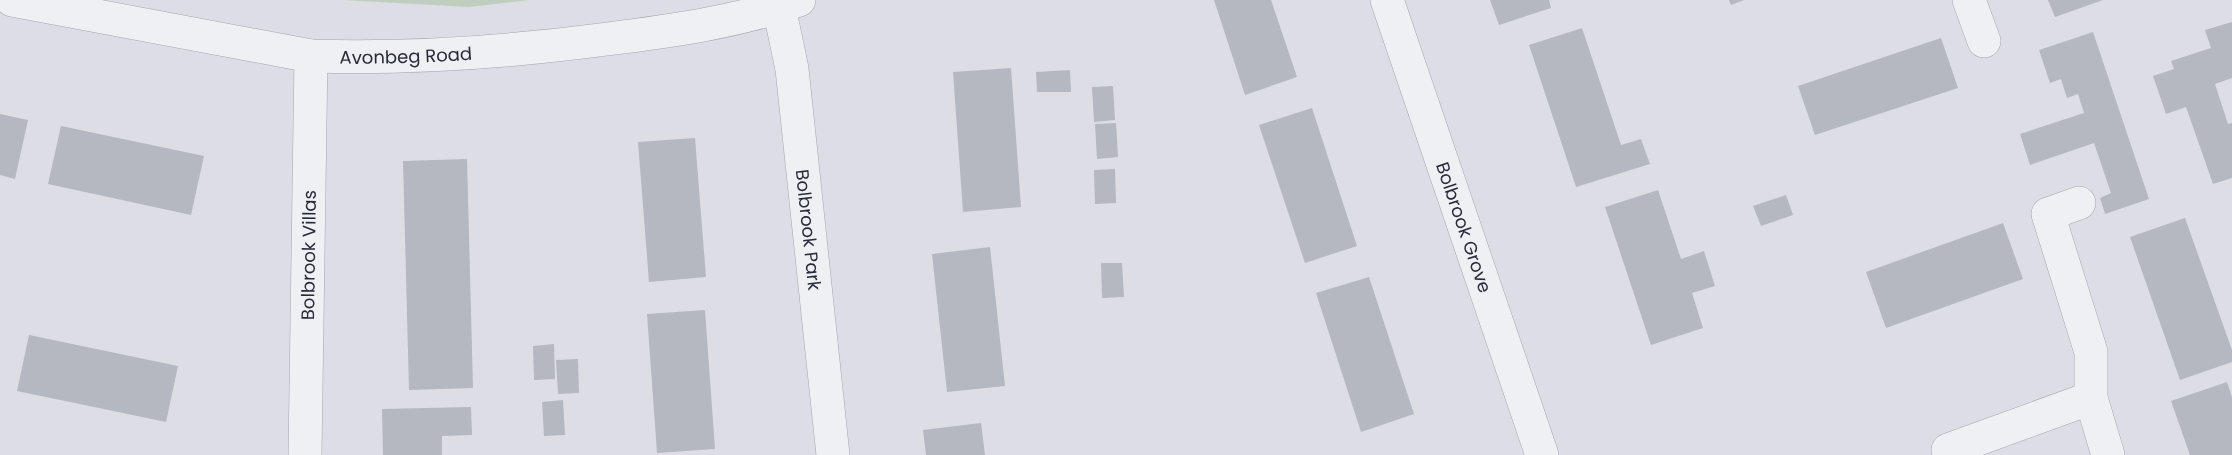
<svg xmlns="http://www.w3.org/2000/svg" width="2232" height="455" viewBox="0 0 2232 455" font-family="Poppins,sans-serif">
<style>
.green{fill:#c0cebf}
.building{fill:#b5b7c1}
.lines{fill:none;stroke-linecap:round;stroke-linejoin:round}
.street-casing{stroke:#a3a5ae;stroke-width:34}
.street{stroke:#eff0f4;stroke-width:33}
.labels{text-anchor:middle;dominant-baseline:central;stroke-width:5;stroke-linejoin:round;paint-order:stroke}
.street-label{font-size:18px;fill:#282b3a;stroke:#ecedf3}
</style>
<rect width="100%" height="100%" fill="#dddee5"/>
<path class="green" d="M 342,0 L 530,0 L 469,7 Z"/>
<g class="building">
<path d="M 1214,0 L 1271,0 L 1297,77 L 1245,95 Z"/>
<path d="M 1490,0 L 1549,0 L 1551,8 L 1499,25 Z"/>
<path d="M 1729,0 L 1744,0 L 1731,5 Z"/>
<path d="M 2048,0 L 2103,0 L 2055,17 Z"/>
<path d="M 2232,22 L 2232,78 L 2215,84 L 2228,124 L 2232,123 L 2232,178 L 2213,184 L 2186,107 L 2166,114 L 2153,76 L 2174,69 L 2171,61 L 2211,48 L 2205,30 Z"/>
<path d="M 1582,28 L 1621,145 L 1641,139 L 1650,164 L 1576,187 L 1529,45 Z"/>
<path d="M 2093,32 L 2149,199 L 2105,214 L 2100,198 L 2111,193 L 2094,143 L 2030,165 L 2020,134 L 2084,113 L 2078,94 L 2067,98 L 2061,79 L 2050,83 L 2039,50 Z"/>
<path d="M 1941,38 L 1958,88 L 1815,135 L 1798,86 Z"/>
<path d="M 1011,68 L 1021,207 L 963,212 L 953,72 Z"/>
<path d="M 1070,70 L 1071,92 L 1037,92 L 1036,72 Z"/>
<path d="M 1113,86 L 1115,120 L 1094,122 L 1092,87 Z"/>
<path d="M 1312,108 L 1357,246 L 1305,263 L 1259,125 Z"/>
<path d="M 0,114 L 28,120 L 15,179 L 0,175 Z"/>
<path d="M 1116,123 L 1118,157 L 1097,159 L 1095,124 Z"/>
<path d="M 61,126 L 204,156 L 191,215 L 48,184 Z"/>
<path d="M 695,138 L 706,277 L 649,282 L 638,142 Z"/>
<path d="M 467,159 L 473,388 L 409,390 L 403,161 Z"/>
<path d="M 1115,169 L 1116,203 L 1095,204 L 1094,170 Z"/>
<path d="M 1658,190 L 1681,259 L 1704,251 L 1715,286 L 1692,293 L 1703,328 L 1651,345 L 1605,207 Z"/>
<path d="M 1786,195 L 1793,215 L 1761,226 L 1753,206 Z"/>
<path d="M 2185,218 L 2232,350 L 2232,362 L 2180,380 L 2130,237 Z"/>
<path d="M 2003,223 L 2023,279 L 1886,328 L 1866,272 Z"/>
<path d="M 990,247 L 1005,386 L 947,392 L 932,254 Z"/>
<path d="M 1101,263 L 1122,263 L 1124,297 L 1102,298 Z"/>
<path d="M 1369,277 L 1414,414 L 1361,432 L 1316,293 Z"/>
<path d="M 705,310 L 715,449 L 657,453 L 647,314 Z"/>
<path d="M 29,335 L 178,366 L 166,422 L 17,391 Z"/>
<path d="M 554,344 L 555,379 L 534,380 L 533,346 Z"/>
<path d="M 578,359 L 579,393 L 558,394 L 556,360 Z"/>
<path d="M 2227,382 L 2232,397 L 2232,455 L 2190,455 L 2171,401 Z"/>
<path d="M 563,400 L 565,435 L 544,436 L 542,402 Z"/>
<path d="M 471,407 L 472,435 L 442,436 L 442,455 L 383,455 L 382,409 Z"/>
<path d="M 981,423 L 985,455 L 926,455 L 923,430 Z"/>
</g>
<g class="lines">
<g class="street-casing">
<g id="street">
<path id="s1" d="M 12,0 L 311,56 C 409,59 509,52 607,39 C 672,31 737,22 799,0"/>
<path id="s2" d="M 1387,0 L 1542,455"/>
<path d="M 1969,0 L 1984,41"/>
<path id="s3" d="M 779,7 L 792,69 L 833,455"/>
<path d="M 2079,203 L 2048,214 L 2091,352 L 2091,398 L 2108,455"/>
<path d="M 1948,450 L 2091,398"/>
<path id="s4" d="M 305,455 L 311,56"/>
</g>
</g>
<use href="#street" class="street"/>
</g>
<g class="labels">
<g class="street-label">
<text stroke="none"><textPath href="#s1" startOffset="399">Avonbeg Road</textPath></text>
<text stroke="none"><textPath href="#s2" startOffset="240">Bolbrook Grove</textPath></text>
<text stroke="none"><textPath href="#s3" startOffset="225">Bolbrook Park</textPath></text>
<text stroke="none"><textPath href="#s4" startOffset="200">Bolbrook Villas</textPath></text>
</g>
</g>
</svg>
